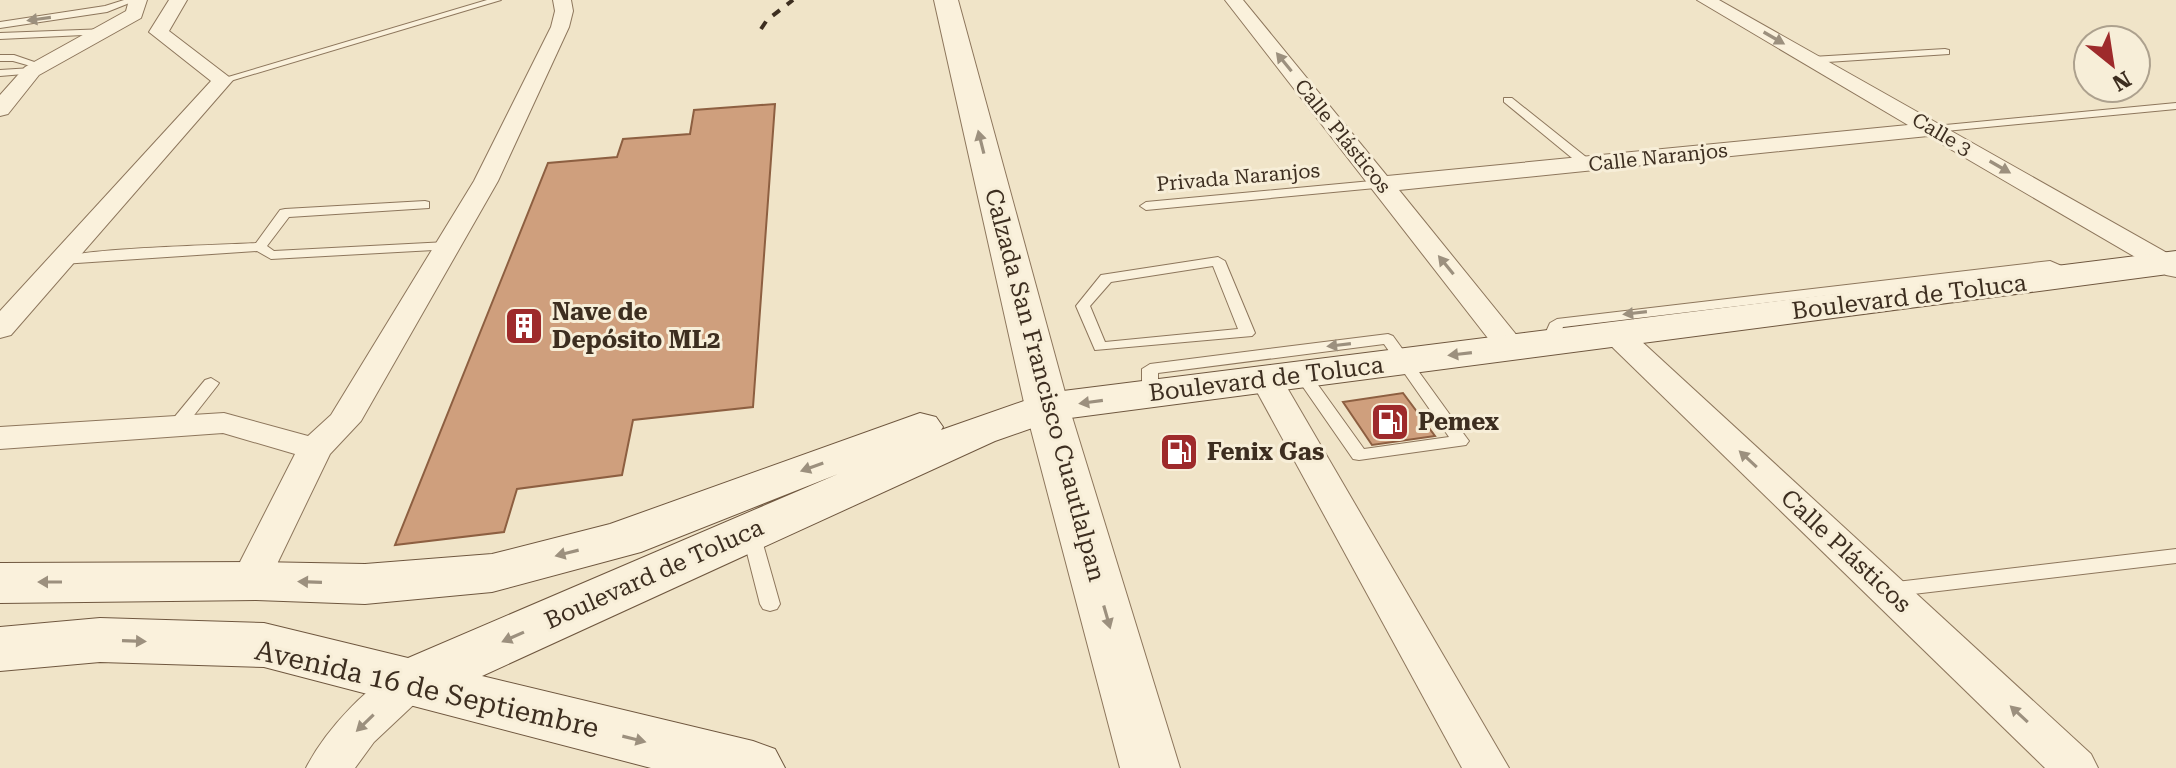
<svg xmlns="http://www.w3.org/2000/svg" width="2176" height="768" viewBox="0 0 2176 768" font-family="'Roboto Serif',serif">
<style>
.building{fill:#cf9f7d;stroke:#8d5f41;stroke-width:2}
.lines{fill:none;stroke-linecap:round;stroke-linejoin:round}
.service-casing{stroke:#8d765c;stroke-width:2}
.minor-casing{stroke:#8d765c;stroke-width:2}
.tertiary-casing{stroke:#8d765c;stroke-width:2}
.secondary-casing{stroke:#6f573f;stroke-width:2}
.service{fill:#faf1dc;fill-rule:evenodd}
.minor{fill:#faf1dc;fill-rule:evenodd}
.tertiary{fill:#faf1dc;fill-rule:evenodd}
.secondary{fill:#faf1dc;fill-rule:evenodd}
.rail{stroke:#3d2e20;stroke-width:4;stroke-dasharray:9 9;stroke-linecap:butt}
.oneway{fill:#9c907e}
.labels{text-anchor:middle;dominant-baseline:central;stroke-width:6;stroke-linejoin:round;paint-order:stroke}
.far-street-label{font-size:20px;fill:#3d2e20;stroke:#f7eed8}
.street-label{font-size:24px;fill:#3d2e20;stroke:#f7eed8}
.poi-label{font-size:24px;font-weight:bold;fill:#3d2e20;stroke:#f7eed8;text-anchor:start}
.near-street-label{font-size:28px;fill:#3d2e20;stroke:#f7eed8}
</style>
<rect width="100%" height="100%" fill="#f0e4c8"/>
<g class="building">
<path d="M 775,104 L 753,407 L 633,420 L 622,475 L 517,489 L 504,532 L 395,545 L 548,163 L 617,157 L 623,139 L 690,134 L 694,110 Z"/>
<path d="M 1403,393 L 1435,436 L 1372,445 L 1343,402 Z"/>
</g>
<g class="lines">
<g class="service-casing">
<g id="service">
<path d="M 124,0 L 137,0 L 107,12 L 0,28 L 0,22 L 105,6 Z"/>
<path d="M 487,0 L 501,0 L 227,82 L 218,80 Z"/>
<path d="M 107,29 L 109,31 L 104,34 L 0,39 L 0,33 Z"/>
<path d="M 1945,49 L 1949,50 L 1949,54 L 1812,63 L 1807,60 L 1812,57 Z"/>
<path d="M 0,55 L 14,55 L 46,66 L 41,69 L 13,61 L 0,61 Z"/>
<path d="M 32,68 L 37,71 L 36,73 L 0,76 L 0,70 Z"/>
<path d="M 1504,98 L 1512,98 L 1591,161 L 1591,167 L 1583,167 L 1504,102 Z"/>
<path d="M 2176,103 L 2176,109 L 1935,132 L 1929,129 L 1935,126 Z"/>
<path d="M 1382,180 L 1388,184 L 1386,187 L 1146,210 L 1140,206 L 1146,202 Z"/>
<path d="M 425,201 L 429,202 L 429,208 L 289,217 L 267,246 L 274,251 L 447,242 L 452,243 L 452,249 L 271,259 L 257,251 L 62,264 L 55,260 C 71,248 225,245 256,243 L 280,210 L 285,209 Z"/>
<path d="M 1218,257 L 1225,261 L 1255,333 L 1252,336 L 1095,350 L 1076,306 L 1101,275 ZM 1213,266 L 1238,329 L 1105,342 L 1090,306 L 1111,282 Z"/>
<path d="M 2050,261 L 2078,273 L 2071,277 L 2049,269 L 1563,327 L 1554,346 L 1544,346 L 1541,343 L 1550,323 L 1557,319 Z"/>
<path d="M 1388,334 L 1393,336 L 1466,437 L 1469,441 L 1466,445 L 1359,460 L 1353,459 L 1294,374 L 1296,371 L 1308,371 L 1364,449 L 1449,437 L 1384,344 L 1158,373 L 1158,393 L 1156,396 L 1150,398 L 1142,393 L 1142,369 L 1150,364 Z"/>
<path d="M 211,378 L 219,383 L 217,386 L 184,428 L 172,428 L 170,424 L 172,420 L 205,380 Z"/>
<path d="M 747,528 L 754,529 L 763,544 L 780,604 L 777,609 L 770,611 L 763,609 L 760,604 L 745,545 L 738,534 L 740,529 Z"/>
<path d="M 2176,549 L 2176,563 L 1888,597 L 1881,595 L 1878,590 L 1881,585 L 1888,583 Z"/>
</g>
</g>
<g class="minor-casing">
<g id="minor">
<path d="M 129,0 L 147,0 L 141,18 L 39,75 L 8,114 L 0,116 L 0,95 L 25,67 L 126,11 Z"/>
<path d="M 169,0 L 187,0 L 169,31 L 233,80 L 11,335 L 0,338 L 0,311 L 211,81 L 149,32 Z"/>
<path d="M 553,0 L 571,0 L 573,11 L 569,27 L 498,181 L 361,421 L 330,454 L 278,562 L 276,581 L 270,591 L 256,595 L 242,591 L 236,581 L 240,562 L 295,454 L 223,433 L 0,449 L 0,427 L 224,413 L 308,436 L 331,415 L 474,181 L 551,27 L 555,11 Z"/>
<path d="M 1225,0 L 1243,0 L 1387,176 L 1908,125 L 1697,0 L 1719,0 L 2176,258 L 2176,277 L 2166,275 L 1928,136 L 1399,190 L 1527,348 L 1523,355 L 1512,357 L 1501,355 Z"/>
<path d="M 1616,325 L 1627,328 L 2091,754 L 2098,768 L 2045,768 L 1605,340 L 1601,334 L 1605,328 Z"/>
<path d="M 1266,369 L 1277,372 L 1282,379 L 1509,768 L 1462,768 L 1250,379 L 1255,372 Z"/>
<path d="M 409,666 L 424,671 L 430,683 L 424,695 L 374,742 L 355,768 L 306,768 C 324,732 371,679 409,666 Z"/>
</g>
</g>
<g class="tertiary-casing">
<path id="tertiary" d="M 934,0 L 958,0 L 1069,407 L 1180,768 L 1120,768 L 1025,407 Z"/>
</g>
<g class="secondary-casing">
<path id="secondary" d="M 2176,251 L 2176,273 L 1055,420 L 995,441 L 482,676 L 753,741 L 775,749 L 785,768 L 651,768 L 264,667 L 100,662 L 0,671 L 0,627 L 100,618 L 264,623 L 408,658 L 838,474 L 641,552 L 492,592 L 365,604 L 256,600 L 0,603 L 0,563 L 256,562 L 365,564 L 492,554 L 610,524 L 920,413 L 936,417 L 943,427 L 941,430 L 1047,393 Z"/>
</g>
<use href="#service" class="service"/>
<use href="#minor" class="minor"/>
<use href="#tertiary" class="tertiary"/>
<use href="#secondary" class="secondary"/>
<path class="rail" d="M 761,29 L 767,20 L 793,0"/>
</g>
<defs><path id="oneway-solid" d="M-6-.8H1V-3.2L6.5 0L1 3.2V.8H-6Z" transform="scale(2)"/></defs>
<g class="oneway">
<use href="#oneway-solid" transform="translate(39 19) rotate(172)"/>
<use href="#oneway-solid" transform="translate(1774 38) rotate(30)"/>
<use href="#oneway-solid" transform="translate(1284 62) rotate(-129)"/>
<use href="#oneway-solid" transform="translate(981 142) rotate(-104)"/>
<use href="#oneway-solid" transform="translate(2000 167) rotate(30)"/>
<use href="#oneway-solid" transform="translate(1446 265) rotate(-129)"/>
<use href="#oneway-solid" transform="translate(1635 313) rotate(173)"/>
<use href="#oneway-solid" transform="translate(1339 345) rotate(173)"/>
<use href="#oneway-solid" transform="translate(1460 354) rotate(173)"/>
<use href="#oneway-solid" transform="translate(1091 402) rotate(172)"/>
<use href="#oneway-solid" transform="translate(1748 459) rotate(-137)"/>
<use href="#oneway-solid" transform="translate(812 467) rotate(160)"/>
<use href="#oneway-solid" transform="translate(567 553) rotate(166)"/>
<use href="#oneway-solid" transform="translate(50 582) rotate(180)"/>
<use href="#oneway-solid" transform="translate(310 582) rotate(-178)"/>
<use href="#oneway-solid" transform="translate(1107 617) rotate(74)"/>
<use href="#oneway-solid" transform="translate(513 637) rotate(156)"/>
<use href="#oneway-solid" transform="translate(134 641) rotate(2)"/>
<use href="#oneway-solid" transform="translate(2019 714) rotate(-137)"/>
<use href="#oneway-solid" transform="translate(365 723) rotate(136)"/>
<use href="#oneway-solid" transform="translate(634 739) rotate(14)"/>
</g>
<defs>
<g id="building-square" transform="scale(2)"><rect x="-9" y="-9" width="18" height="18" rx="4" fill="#9e2a2b" stroke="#f7eed8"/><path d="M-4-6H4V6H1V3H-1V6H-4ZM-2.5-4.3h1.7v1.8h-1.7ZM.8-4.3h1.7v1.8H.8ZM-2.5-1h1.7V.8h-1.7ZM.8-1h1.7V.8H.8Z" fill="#fff"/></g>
<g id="fuel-square" transform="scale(2)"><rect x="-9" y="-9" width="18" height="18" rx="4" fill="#9e2a2b" stroke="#f7eed8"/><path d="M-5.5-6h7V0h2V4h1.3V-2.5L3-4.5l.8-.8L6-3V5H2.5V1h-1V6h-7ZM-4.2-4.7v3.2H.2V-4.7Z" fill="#fff"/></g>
</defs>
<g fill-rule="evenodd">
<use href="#building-square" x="524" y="326"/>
<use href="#fuel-square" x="1390" y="422"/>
<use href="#fuel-square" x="1179" y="452"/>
</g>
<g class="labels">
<g class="far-street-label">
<text transform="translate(1942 134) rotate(30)">Calle 3</text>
<text transform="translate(1343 136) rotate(51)">Calle Plásticos</text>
<text transform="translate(1658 157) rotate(-6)">Calle Naranjos</text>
<text transform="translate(1238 177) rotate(-5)">Privada Naranjos</text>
</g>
<g class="street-label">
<text transform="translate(1909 297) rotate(-7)">Boulevard de Toluca</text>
<text transform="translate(1266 379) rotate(-7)">Boulevard de Toluca</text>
<text transform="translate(1045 385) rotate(75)">Calzada San Francisco Cuautlalpan</text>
<text transform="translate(1846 551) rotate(43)">Calle Plásticos</text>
<text transform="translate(654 574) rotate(-24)">Boulevard de Toluca</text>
</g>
<g class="poi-label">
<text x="552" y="312">Nave de<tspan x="552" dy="28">Depósito ML2</tspan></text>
<text x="1418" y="422">Pemex</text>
<text x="1207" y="452">Fenix Gas</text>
</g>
<g class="near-street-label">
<text transform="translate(427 689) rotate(13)">Avenida 16 de Septiembre</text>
</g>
</g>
<g transform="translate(2112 64) rotate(150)"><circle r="38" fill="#f7eed8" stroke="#ada18e" stroke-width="2"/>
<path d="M0-6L14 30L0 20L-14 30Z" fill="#9e2a2b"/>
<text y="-12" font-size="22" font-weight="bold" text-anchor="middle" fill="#3d2e20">N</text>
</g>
</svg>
